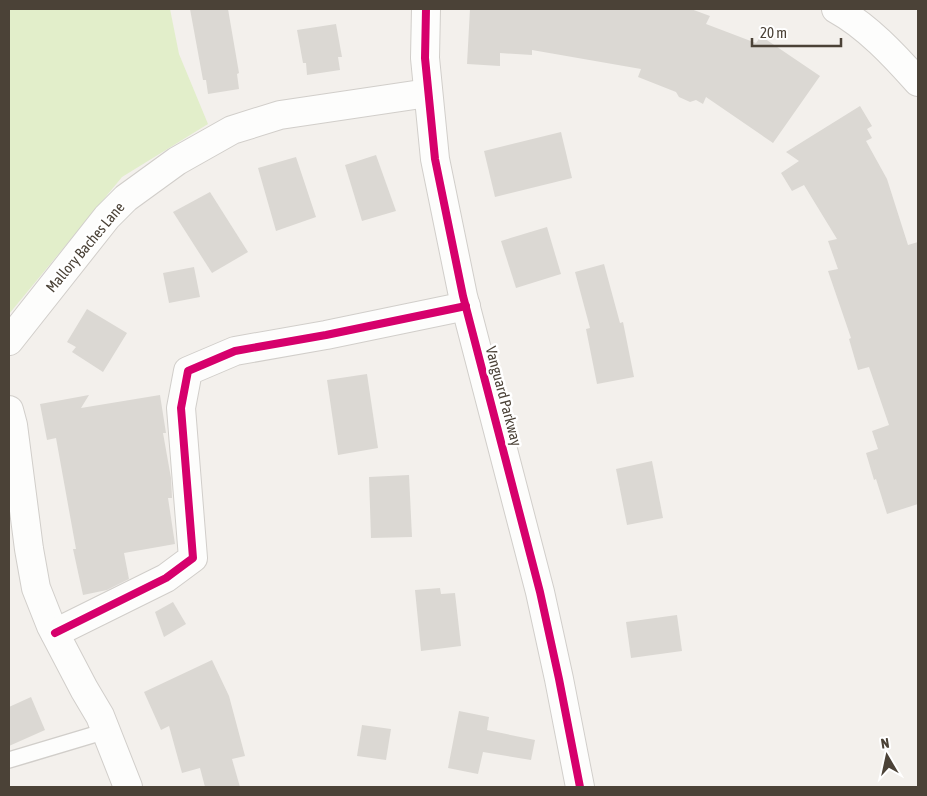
<svg xmlns="http://www.w3.org/2000/svg" width="927" height="796" viewBox="0 0 927 796" font-family="'Asap Condensed',sans-serif">
<style>
.green{fill:#e2eeca}
.building{fill:#dbd8d3}
.lines{fill:none;stroke-linecap:round;stroke-linejoin:round}
.lane-casing{stroke:#d1ceca;stroke-width:18}
.street-casing{stroke:#d1ceca;stroke-width:30}
.lane{stroke:#fdfdfc;stroke-width:15}
.street{stroke:#fdfdfc;stroke-width:28}
.cycleway-casing{stroke:#fff;stroke-width:11}
.cycleway{stroke:#d6006c;stroke-width:8}
.labels{text-anchor:middle;dominant-baseline:central;stroke-width:5;stroke-linejoin:round;paint-order:stroke}
.street-label{font-size:15px;fill:#4b4237;stroke:#fff}
</style>
<rect width="100%" height="100%" fill="#f3f0ec"/>
<path class="green" d="M 9,9 L 170,9 L 179,54 L 208,124 L 122,177 L 9,314 Z"/>
<g class="building">
<path d="M 190,9 L 228,9 L 239,73 L 237,74 L 239,89 L 208,94 L 206,80 L 203,80 Z"/>
<path d="M 470,9 L 691,9 L 710,16 L 706,24 L 756,43 L 761,36 L 820,76 L 773,143 L 706,97 L 703,104 L 696,100 L 690,102 L 679,97 L 676,92 L 638,77 L 641,69 L 532,50 L 532,55 L 500,53 L 500,66 L 467,64 Z"/>
<path d="M 336,24 L 342,57 L 338,57 L 340,70 L 307,75 L 306,63 L 303,63 L 297,30 Z"/>
<path d="M 860,106 L 872,126 L 867,129 L 872,138 L 866,141 L 887,179 L 908,245 L 918,242 L 918,504 L 887,514 L 876,479 L 874,480 L 866,453 L 878,449 L 872,431 L 889,425 L 869,367 L 858,370 L 849,339 L 851,338 L 828,271 L 838,269 L 828,241 L 837,239 L 804,185 L 792,191 L 781,173 L 799,161 L 786,152 Z"/>
<path d="M 561,132 L 572,178 L 495,197 L 484,151 Z"/>
<path d="M 376,155 L 396,211 L 362,221 L 345,165 Z"/>
<path d="M 296,157 L 316,217 L 276,231 L 258,168 Z"/>
<path d="M 210,192 L 248,252 L 212,273 L 173,212 Z"/>
<path d="M 547,227 L 561,274 L 516,288 L 501,241 Z"/>
<path d="M 604,264 L 620,323 L 623,322 L 634,377 L 597,384 L 586,329 L 590,328 L 575,272 Z"/>
<path d="M 194,267 L 200,297 L 169,303 L 163,273 Z"/>
<path d="M 87,309 L 127,333 L 103,372 L 72,352 L 76,347 L 67,342 Z"/>
<path d="M 367,374 L 378,448 L 338,455 L 327,380 Z"/>
<path d="M 89,395 L 81,408 L 160,395 L 166,433 L 163,433 L 171,478 L 172,498 L 168,498 L 175,544 L 124,553 L 129,579 L 107,590 L 83,595 L 73,549 L 76,549 L 56,438 L 47,440 L 40,404 Z"/>
<path d="M 652,461 L 663,518 L 627,525 L 616,469 Z"/>
<path d="M 409,475 L 412,537 L 371,538 L 369,477 Z"/>
<path d="M 440,588 L 441,594 L 455,593 L 461,646 L 421,651 L 415,590 Z"/>
<path d="M 173,602 L 186,624 L 164,637 L 155,612 Z"/>
<path d="M 677,615 L 682,651 L 631,658 L 626,622 Z"/>
<path d="M 212,660 L 229,696 L 245,756 L 232,759 L 240,787 L 205,787 L 200,768 L 182,773 L 169,726 L 161,730 L 144,692 Z"/>
<path d="M 31,697 L 45,730 L 9,746 L 9,707 Z"/>
<path d="M 459,711 L 489,717 L 487,730 L 535,740 L 531,760 L 483,752 L 478,774 L 448,768 Z"/>
<path d="M 362,725 L 391,729 L 386,760 L 357,756 Z"/>
</g>
<g class="lines">
<g class="lane-casing">
<path id="lane" d="M 9,760 L 106,731"/>
</g>
<g class="street-casing">
<g id="street">
<path d="M 426,9 L 425,58 L 435,159 L 463,296 L 540,592 L 559,679 L 580,787"/>
<path d="M 836,9 C 867,26 894,55 918,82"/>
<path d="M 9,341 L 107,217 L 126,198 L 177,161 L 232,130 L 280,115 L 428,93"/>
<path d="M 9,410 L 13,425 L 29,549 L 36,588 L 51,626 L 84,689 L 100,716 L 128,787"/>
<path d="M 55,633 L 166,578 L 193,558 L 181,408 L 188,371 L 235,351 L 326,335 L 466,306"/>
</g>
</g>
<use href="#lane" class="lane"/>
<use href="#street" class="street"/>
<g class="cycleway-casing">
<g id="cycleway">
<path d="M 426,9 L 425,58 L 435,159 L 463,296 L 540,592 L 559,679 L 580,787"/>
<path d="M 55,633 L 166,578 L 193,558 L 181,408 L 188,371 L 235,351 L 326,335 L 466,306"/>
</g>
</g>
<use href="#cycleway" class="cycleway"/>
</g>
<g class="labels">
<g class="street-label">
<text transform="translate(85 247) rotate(-50)">Mallory Baches Lane</text>
<text transform="translate(504 396) rotate(75)">Vanguard Parkway</text>
</g>
</g>
<rect width="927" height="796" fill="none" stroke="#4b4237" stroke-width="20"/>
<g transform="translate(887 756) rotate(351)" stroke="#ffffff" stroke-width="4" paint-order="stroke">
<path d="M0-4L9 19L0 12L-9 19Z" fill="#4b4237"/>
<text y="-8" font-size="14" font-weight="bold" text-anchor="middle" fill="#4b4237">N</text>
</g>
<path d="M752 38v8h89v-8" fill="none" stroke="#4b4237" stroke-width="2.5"/>
<text x="760" y="38" font-size="15" fill="#4b4237" stroke="#ffffff" stroke-width="4" paint-order="stroke">20 m</text>
</svg>
